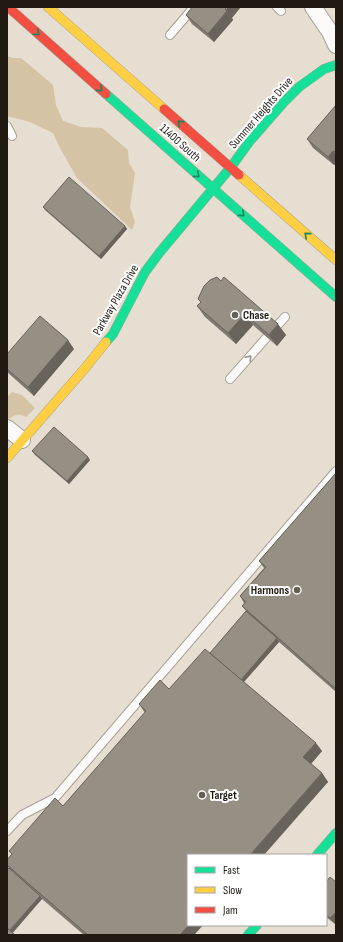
<svg xmlns="http://www.w3.org/2000/svg" width="343" height="942" viewBox="0 0 343 942" font-family="'Sofia Sans Condensed',sans-serif">
<style>
.green{fill:#d4c3a4}
.lines{fill:none;stroke-linecap:round;stroke-linejoin:round}
.lane-casing{stroke:#a69f95;stroke-width:10}
.street-casing{stroke:#a69f95;stroke-width:18}
.fast-casing{stroke:#a69f95;stroke-width:10}
.slow-casing{stroke:#a69f95;stroke-width:10}
.jam-casing{stroke:#a69f95;stroke-width:10}
.lane{stroke:#fbfaf8;stroke-width:8}
.street{stroke:#fbfaf8;stroke-width:16}
.fast{stroke:#16e098;stroke-width:9}
.slow{stroke:#ffcf43;stroke-width:9}
.jam{stroke:#f24e42;stroke-width:9}
.wall{fill:#807b72}
.shaded-wall{fill:#68645c}
.building{fill:#958f84;stroke:#68645c}
.oneway{stroke:#1a875b}
.oneway2{stroke:#989590}
.poi-dot{fill:#655f54;stroke:#fff;stroke-width:1.5}
.labels{text-anchor:middle;dominant-baseline:central;stroke-width:4;stroke-linejoin:round;paint-order:stroke}
.street-label{font-size:12px;fill:#201a11;stroke:#fff}
.poi-label{font-size:12px;font-weight:bold;fill:#201a11;stroke:#fff;text-anchor:start}
</style>
<rect width="100%" height="100%" fill="#e6ded0"/>
<g class="green">
<path d="M 7,56 L 13,58 L 21,58 L 53,85 L 56,105 L 63,121 L 81,127 L 102,128 L 128,150 L 129,163 L 135,173 L 130,207 L 135,222 L 132,230 L 77,178 L 60,148 L 53,133 L 30,122 L 7,116 Z"/>
<path d="M 12,392 L 22,395 L 35,408 L 26,417 C 19,413 15,414 9,419 L 7,417 L 7,397 Z"/>
</g>
<g class="lines">
<g class="lane-casing">
<g id="lane">
<path d="M 277,7 L 281,11"/>
<path d="M 170,35 L 194,7"/>
<path d="M 7,126 L 12,136"/>
<path d="M 277,326 L 285,317"/>
<path d="M 230,379 L 267,337"/>
<path d="M 7,831 L 22,815 L 55,798 L 336,471"/>
</g>
</g>
<g class="street-casing">
<g id="street">
<path d="M 313,7 L 330,32 L 336,45"/>
<path d="M 7,428 L 22,440"/>
</g>
</g>
<g class="fast-casing">
<g id="fast">
<path d="M 106,94 L 336,297"/>
<path d="M 106,342 L 113,334 L 145,272 L 160,252 L 231,167 L 249,142 L 284,102 L 299,87 L 324,69 L 336,65"/>
<path d="M 317,855 L 336,833"/>
<path d="M 248,935 L 257,925"/>
</g>
</g>
<g class="slow-casing">
<g id="slow">
<path d="M 48,7 L 164,109"/>
<path d="M 239,175 L 336,260"/>
<path d="M 7,458 L 86,367 L 106,342"/>
</g>
</g>
<g class="jam-casing">
<g id="jam">
<path d="M 8,7 L 106,94"/>
<path d="M 164,109 L 239,175"/>
</g>
</g>
<use href="#lane" class="lane"/>
<use href="#street" class="street"/>
<use href="#fast" class="fast"/>
<use href="#slow" class="slow"/>
<use href="#jam" class="jam"/>
</g>
<g class="wall">
<path d="M 186,15 L 232,18 L 233,20 L 214,42 L 192,24 Z"/>
<path d="M 336,105 L 336,163 L 334,165 L 313,148 L 307,139 Z"/>
<path d="M 43,207 L 125,226 L 127,229 L 101,259 L 45,210 Z"/>
<path d="M 204,286 L 286,335 L 277,346 L 253,325 L 236,344 L 205,317 L 197,306 L 201,302 L 198,299 Z"/>
<path d="M 74,349 L 34,396 L 7,372 L 7,354 Z"/>
<path d="M 32,451 L 88,457 L 90,460 L 69,484 L 35,455 Z"/>
<path d="M 336,473 L 336,692 L 279,642 L 244,682 L 322,751 L 311,764 L 322,773 L 328,782 L 188,925 L 203,925 L 194,935 L 84,935 L 42,899 L 7,935 L 9,868 L 7,866 L 7,860 L 12,854 L 9,851 L 63,806 L 145,713 L 139,704 L 169,689 L 210,653 L 246,611 L 242,606 L 244,603 L 240,596 L 264,568 L 259,561 Z"/>
<path d="M 326,882 L 336,882 L 336,923 L 335,924 L 326,917 Z"/>
</g>
<g class="shaded-wall">
<path d="M 228,7 L 241,7 L 232,18 L 233,20 L 214,42 L 208,34 Z"/>
<path d="M 333,151 L 336,155 L 336,163 L 334,165 L 328,157 Z"/>
<path d="M 125,226 L 127,229 L 101,259 L 99,256 Z"/>
<path d="M 245,314 L 253,325 L 236,344 L 228,333 Z"/>
<path d="M 278,324 L 286,335 L 277,346 L 269,335 Z"/>
<path d="M 68,340 L 74,349 L 34,396 L 28,387 Z"/>
<path d="M 88,457 L 90,460 L 69,484 L 67,481 Z"/>
<path d="M 277,638 L 279,642 L 242,684 L 240,681 Z"/>
<path d="M 316,743 L 322,751 L 309,766 L 303,757 Z"/>
<path d="M 322,773 L 328,782 L 264,855 L 250,855 Z"/>
<path d="M 40,896 L 42,899 L 11,935 L 9,932 Z"/>
<path d="M 336,912 L 336,923 L 335,924 L 330,918 Z"/>
<path d="M 189,925 L 203,925 L 194,935 L 180,935 Z"/>
</g>
<g class="building">
<path d="M 192,7 L 228,7 L 225,9 L 227,11 L 208,34 L 186,15 Z"/>
<path d="M 336,105 L 336,151 L 335,152 L 333,151 L 328,157 L 307,139 Z"/>
<path d="M 69,177 L 125,226 L 99,256 L 43,207 Z"/>
<path d="M 217,277 L 221,281 L 224,277 L 278,324 L 269,335 L 245,314 L 228,333 L 197,306 L 201,302 L 198,299 L 204,286 L 210,280 Z"/>
<path d="M 40,316 L 68,340 L 28,387 L 7,369 L 7,354 Z"/>
<path d="M 54,427 L 88,457 L 67,481 L 32,451 Z"/>
<path d="M 336,473 L 336,689 L 242,606 L 246,602 L 240,596 L 266,567 L 259,561 Z"/>
<path d="M 246,611 L 277,638 L 241,680 L 210,653 Z"/>
<path d="M 205,649 L 316,743 L 303,757 L 322,773 L 250,855 L 188,855 L 188,925 L 189,925 L 180,935 L 88,935 L 7,865 L 7,860 L 12,854 L 9,851 L 55,798 L 63,806 L 146,711 L 139,704 L 160,680 L 169,689 Z"/>
<path d="M 9,868 L 40,896 L 10,930 L 7,928 L 7,870 Z"/>
<path d="M 330,877 L 336,882 L 336,912 L 330,918 L 326,914 L 326,882 Z"/>
<path d="M 7,928 L 15,935 L 7,935 Z"/>
</g>
<defs><path id="oneway-chevron" d="M-2-3.5L2.5 0L-2 3.5" fill="none" stroke-width="1.6" stroke-linecap="round" stroke-linejoin="round"/></defs>
<g class="oneway">
<use href="#oneway-chevron" transform="translate(37 33) rotate(42)"/>
<use href="#oneway-chevron" transform="translate(100 89) rotate(41)"/>
<use href="#oneway-chevron" transform="translate(180 123) rotate(-139)"/>
<use href="#oneway-chevron" transform="translate(197 175) rotate(41)"/>
<use href="#oneway-chevron" transform="translate(242 214) rotate(41)"/>
<use href="#oneway-chevron" transform="translate(307 235) rotate(-139)"/>
</g>
<use class="oneway2" href="#oneway-chevron" transform="translate(249 358) rotate(-49)"/>
<g class="poi-dot">
<circle cx="235" cy="315" r="4"/>
<circle cx="297" cy="590" r="4"/>
<circle cx="202" cy="795" r="4"/>
</g>
<g class="labels">
<g class="street-label">
<text transform="translate(261 113) rotate(-49)">Summer Heights Drive</text>
<text transform="translate(180 143) rotate(42)">11400 South</text>
<text transform="translate(116 300) rotate(-60)">Parkway Plaza Drive</text>
</g>
<g class="poi-label">
<text x="243" y="315">Chase</text>
<text x="289" y="590" text-anchor="end">Harmons</text>
<text x="210" y="795">Target</text>
</g>
</g>
<rect width="343" height="942" fill="none" stroke="#201a11" stroke-width="16"/>
<rect x="187" y="854" width="140" height="72" fill="#ffffff" stroke="#a6a3a0"/>
<rect x="195" y="867" width="20" height="6" fill="#16e098" stroke="#a6a3a0"/>
<text x="223" y="874" font-size="12" fill="#201a11">Fast</text>
<rect x="195" y="887" width="20" height="6" fill="#ffcf43" stroke="#a6a3a0"/>
<text x="223" y="894" font-size="12" fill="#201a11">Slow</text>
<rect x="195" y="907" width="20" height="6" fill="#f24e42" stroke="#a6a3a0"/>
<text x="223" y="914" font-size="12" fill="#201a11">Jam</text>
</svg>
